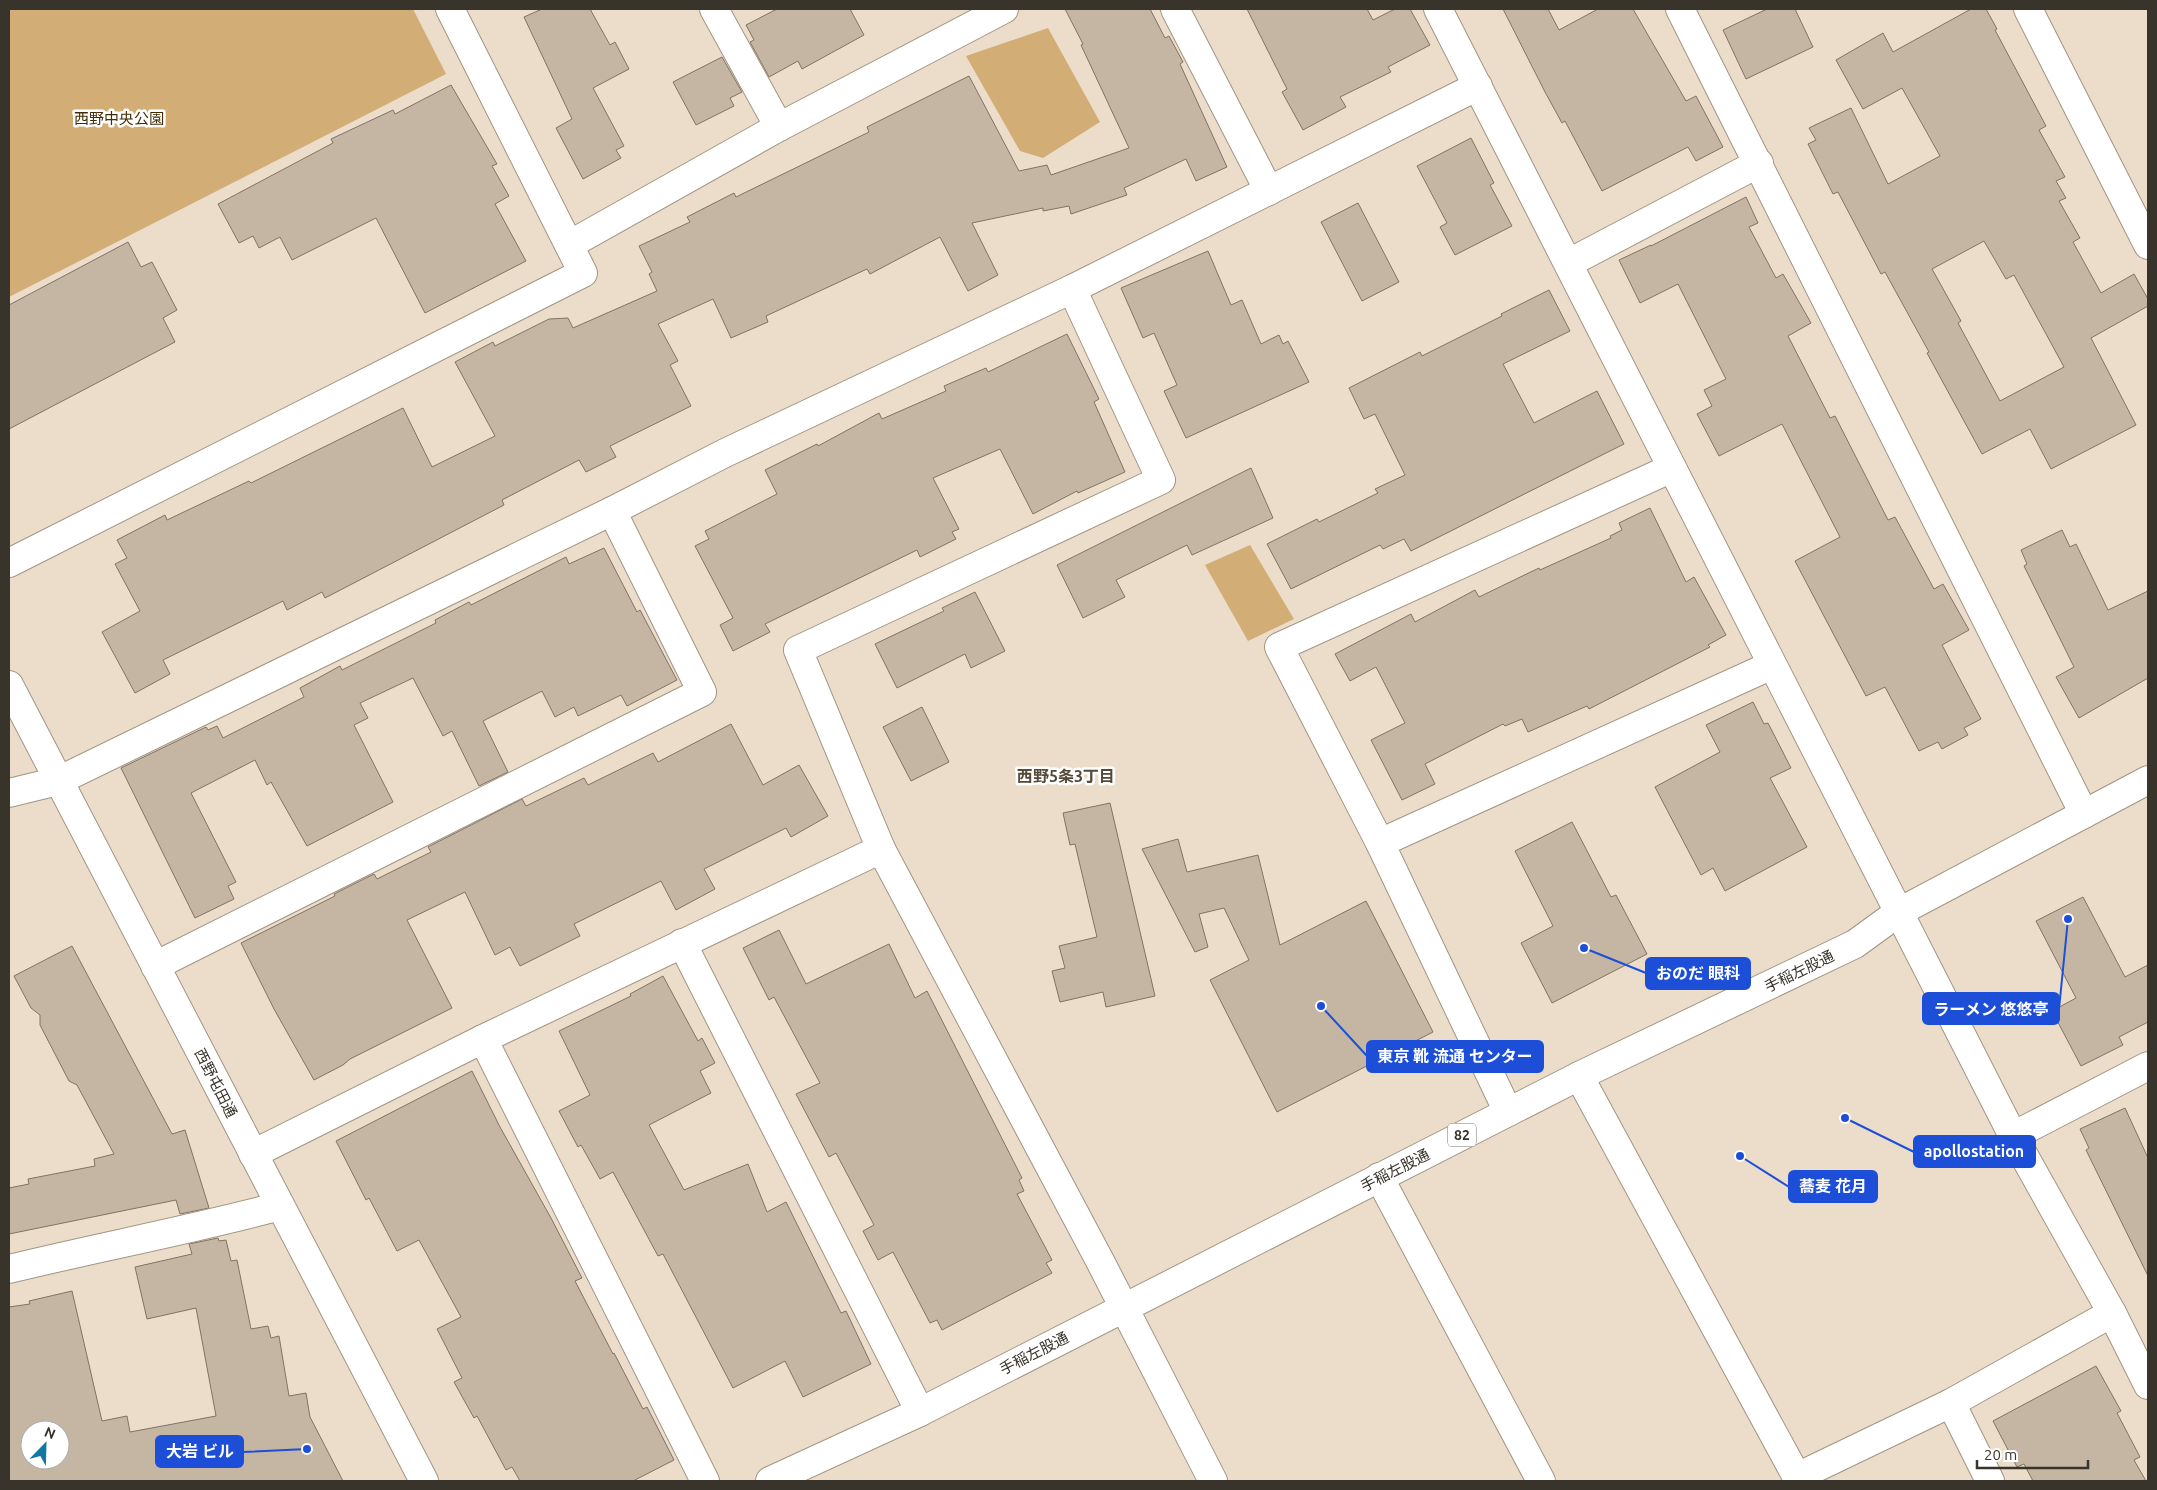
<svg xmlns="http://www.w3.org/2000/svg" width="2157" height="1490" viewBox="0 0 2157 1490" font-family="Ubuntu,'Noto Sans JP',sans-serif">
<style>
.green{fill:#d3ad76}
.building{fill:#c5b6a4;stroke:#817362;fill-rule:evenodd}
.lines{fill:none;stroke-linecap:round;stroke-linejoin:round}
.minor-casing{stroke:#a29583;stroke-width:30}
.major-casing{stroke:#a29583;stroke-width:30}
.minor{stroke:#fff;stroke-width:28}
.major{stroke:#fff;stroke-width:28}
.labels{text-anchor:middle;dominant-baseline:central;stroke-width:5;stroke-linejoin:round;paint-order:stroke}
.shield{fill:#fff;stroke:#74706b;stroke-width:1}
.shield-label{font-size:14px;font-weight:bold;fill:#38332b}
.park-label{font-size:15px;fill:#422c06;stroke:#fff}
.street-label{font-size:15px;fill:#38332b;stroke:#fff}
.neighbourhood-label{font-size:16px;font-weight:bold;fill:#554939;stroke:#fff}
.leader{fill:none;stroke:#1d4ed8;stroke-width:2}
.callout-dot{fill:#1d4ed8;stroke:#fff;stroke-width:2}
.callout{fill:#1d4ed8;stroke:#1d4ed8;stroke-width:2}
.callout-label{font-size:16px;text-anchor:middle;font-weight:bold;fill:#fff}
</style>
<rect width="100%" height="100%" fill="#ebddc9"/>
<g class="green">
<path d="M 9,9 L 413,9 L 446,74 L 9,297 Z"/>
<path d="M 1048,28 L 1100,122 L 1043,158 L 1020,151 L 966,56 Z"/>
<path d="M 1250,545 L 1294,619 L 1248,641 L 1205,565 Z"/>
</g>
<g class="building">
<path d="M 542,9 L 590,9 L 610,45 L 615,42 L 629,69 L 593,88 L 624,146 L 616,150 L 621,158 L 583,179 L 556,128 L 572,119 L 524,17 Z"/>
<path d="M 777,9 L 850,9 L 864,35 L 802,69 L 798,61 L 769,77 L 750,42 L 754,40 L 746,25 Z"/>
<path d="M 1065,9 L 1150,9 L 1165,38 L 1169,36 L 1183,62 L 1180,64 L 1227,167 L 1196,181 L 1186,159 L 1124,188 L 1127,195 L 1071,214 L 1069,206 L 1043,211 L 1043,208 L 972,223 L 998,275 L 968,291 L 940,237 L 870,274 L 867,269 L 766,316 L 768,322 L 731,338 L 713,299 L 658,324 L 678,361 L 670,365 L 691,406 L 610,446 L 616,457 L 586,472 L 579,460 L 502,500 L 504,505 L 325,598 L 322,592 L 287,610 L 283,601 L 163,660 L 170,674 L 135,693 L 102,632 L 140,611 L 115,564 L 127,558 L 117,540 L 165,515 L 167,520 L 249,481 L 251,483 L 403,408 L 432,467 L 495,436 L 455,362 L 493,342 L 495,346 L 549,319 L 568,318 L 573,328 L 657,291 L 649,274 L 652,272 L 639,246 L 690,222 L 687,217 L 734,193 L 736,197 L 869,132 L 867,127 L 969,76 L 1019,171 L 1047,165 L 1051,175 L 1129,148 L 1081,45 L 1083,44 Z"/>
<path d="M 1247,9 L 1367,9 L 1373,20 L 1395,9 L 1410,9 L 1430,45 L 1388,67 L 1391,72 L 1340,97 L 1346,107 L 1303,130 L 1282,92 L 1287,89 Z"/>
<path d="M 1503,9 L 1548,9 L 1559,30 L 1598,9 L 1633,9 L 1686,101 L 1696,96 L 1723,147 L 1696,161 L 1688,147 L 1602,191 L 1565,121 L 1562,123 L 1545,92 Z"/>
<path d="M 1767,9 L 1795,9 L 1813,47 L 1746,79 L 1723,30 Z"/>
<path d="M 1971,9 L 1986,9 L 1997,29 L 1995,30 L 2046,126 L 2039,130 L 2065,177 L 2056,181 L 2066,198 L 2059,201 L 2080,238 L 2073,242 L 2101,293 L 2134,274 L 2148,299 L 2148,306 L 2091,338 L 2136,425 L 2051,469 L 2030,429 L 1982,454 L 1927,353 L 1929,352 L 1885,272 L 1881,274 L 1838,192 L 1833,194 L 1808,144 L 1816,140 L 1809,128 L 1851,108 L 1888,184 L 1940,156 L 1902,88 L 1863,109 L 1836,60 L 1883,33 L 1893,52 ZM 1984,241 L 2006,279 L 2014,275 L 2064,367 L 2000,401 L 1958,323 L 1961,321 L 1932,269 Z"/>
<path d="M 722,57 L 742,92 L 730,98 L 734,106 L 696,125 L 673,82 Z"/>
<path d="M 451,85 L 497,164 L 492,166 L 509,196 L 495,204 L 526,261 L 425,313 L 376,218 L 292,260 L 280,237 L 259,248 L 253,236 L 239,243 L 218,204 L 333,143 L 331,139 L 393,110 L 395,114 Z"/>
<path d="M 1471,138 L 1494,183 L 1490,185 L 1512,226 L 1455,255 L 1440,227 L 1447,223 L 1417,166 Z"/>
<path d="M 1746,197 L 1758,223 L 1749,227 L 1776,278 L 1783,274 L 1811,323 L 1788,336 L 1830,418 L 1835,416 L 1888,520 L 1895,517 L 1934,589 L 1943,584 L 1969,630 L 1942,645 L 1981,719 L 1964,728 L 1968,735 L 1942,749 L 1938,742 L 1919,751 L 1885,687 L 1866,696 L 1795,561 L 1840,537 L 1782,424 L 1719,456 L 1697,414 L 1712,406 L 1704,390 L 1726,379 L 1678,284 L 1640,303 L 1619,260 L 1651,245 L 1651,246 Z"/>
<path d="M 1358,203 L 1399,282 L 1362,301 L 1321,222 Z"/>
<path d="M 128,242 L 141,267 L 152,262 L 177,310 L 163,318 L 175,342 L 9,429 L 9,305 Z"/>
<path d="M 1208,251 L 1231,305 L 1242,300 L 1261,344 L 1279,335 L 1283,344 L 1288,341 L 1309,382 L 1186,438 L 1164,391 L 1177,385 L 1154,333 L 1143,338 L 1121,288 Z"/>
<path d="M 1549,290 L 1570,331 L 1503,364 L 1534,423 L 1597,391 L 1624,444 L 1411,551 L 1404,539 L 1383,549 L 1380,545 L 1291,589 L 1267,544 L 1317,519 L 1319,522 L 1378,493 L 1375,489 L 1405,475 L 1375,414 L 1364,419 L 1349,388 L 1420,352 L 1422,356 L 1502,316 L 1501,314 Z"/>
<path d="M 1067,334 L 1099,399 L 1094,402 L 1125,472 L 1078,493 L 1077,491 L 1033,514 L 1000,449 L 933,478 L 959,529 L 952,532 L 956,539 L 920,557 L 917,550 L 765,624 L 770,632 L 733,651 L 720,625 L 733,618 L 695,546 L 709,539 L 705,531 L 777,494 L 765,470 L 817,444 L 818,446 L 879,413 L 882,419 L 946,391 L 944,386 L 986,368 L 988,372 Z"/>
<path d="M 1251,468 L 1273,518 L 1192,555 L 1187,545 L 1116,580 L 1125,597 L 1083,618 L 1057,565 Z"/>
<path d="M 1650,508 L 1686,582 L 1694,577 L 1726,635 L 1708,645 L 1710,647 L 1589,709 L 1587,706 L 1528,732 L 1522,719 L 1505,726 L 1503,724 L 1425,764 L 1435,784 L 1402,800 L 1371,740 L 1405,723 L 1376,667 L 1350,681 L 1335,654 L 1411,614 L 1415,622 L 1475,590 L 1479,597 L 1539,568 L 1540,570 L 1611,538 L 1610,536 L 1622,530 L 1619,523 Z"/>
<path d="M 2062,530 L 2070,547 L 2076,544 L 2108,610 L 2148,591 L 2148,678 L 2079,718 L 2056,677 L 2074,667 L 2024,566 L 2027,564 L 2021,550 Z"/>
<path d="M 604,548 L 637,612 L 640,610 L 677,680 L 627,706 L 621,695 L 578,716 L 574,707 L 555,717 L 542,691 L 483,721 L 508,772 L 479,786 L 452,731 L 443,736 L 413,678 L 360,703 L 368,718 L 354,725 L 393,802 L 307,846 L 271,782 L 267,785 L 255,760 L 191,793 L 236,882 L 228,886 L 234,899 L 195,918 L 121,768 L 206,727 L 208,730 L 217,726 L 223,738 L 304,697 L 300,688 L 340,666 L 342,670 L 436,623 L 435,620 L 469,602 L 471,605 L 566,557 L 569,564 Z"/>
<path d="M 975,592 L 1005,651 L 971,668 L 965,654 L 897,688 L 875,644 L 944,611 L 942,608 Z"/>
<path d="M 1753,702 L 1764,724 L 1768,723 L 1791,768 L 1770,778 L 1807,847 L 1725,891 L 1713,868 L 1701,875 L 1655,787 L 1720,752 L 1706,725 Z"/>
<path d="M 922,707 L 949,762 L 911,781 L 883,727 Z"/>
<path d="M 731,724 L 763,785 L 799,765 L 828,816 L 791,837 L 786,828 L 704,869 L 715,889 L 676,910 L 661,881 L 574,924 L 580,936 L 520,966 L 510,947 L 495,955 L 465,892 L 407,920 L 452,1008 L 350,1059 L 343,1065 L 314,1080 L 274,1009 L 241,943 L 335,896 L 334,894 L 374,874 L 377,879 L 431,852 L 428,847 L 522,799 L 526,806 L 584,778 L 588,785 L 653,753 L 658,762 Z"/>
<path d="M 1110,803 L 1155,996 L 1106,1007 L 1103,992 L 1060,1002 L 1052,971 L 1065,968 L 1059,946 L 1097,937 L 1075,844 L 1070,845 L 1063,813 Z"/>
<path d="M 1572,822 L 1611,897 L 1616,895 L 1647,954 L 1552,1003 L 1521,943 L 1553,926 L 1515,851 Z"/>
<path d="M 1178,839 L 1187,872 L 1258,855 L 1280,945 L 1366,901 L 1433,1032 L 1277,1112 L 1210,980 L 1249,960 L 1224,908 L 1199,914 L 1208,947 L 1195,952 L 1142,849 Z"/>
<path d="M 2083,897 L 2125,977 L 2148,965 L 2148,1022 L 2119,1037 L 2123,1045 L 2081,1066 L 2052,1011 L 2076,998 L 2036,921 Z"/>
<path d="M 779,930 L 806,984 L 889,944 L 915,998 L 927,991 L 1022,1178 L 1019,1180 L 1024,1191 L 1017,1194 L 1052,1260 L 1046,1263 L 1052,1273 L 942,1330 L 937,1320 L 930,1323 L 893,1252 L 878,1260 L 863,1231 L 874,1225 L 836,1153 L 829,1157 L 796,1094 L 820,1083 L 774,997 L 769,1000 L 743,948 Z"/>
<path d="M 72,946 L 172,1134 L 185,1130 L 209,1208 L 180,1214 L 176,1200 L 9,1234 L 9,1188 L 29,1184 L 28,1179 L 95,1166 L 94,1159 L 114,1154 L 77,1085 L 69,1081 L 40,1025 L 40,1015 L 31,1008 L 14,976 Z"/>
<path d="M 663,976 L 698,1041 L 702,1038 L 715,1063 L 700,1071 L 711,1093 L 649,1125 L 684,1190 L 748,1164 L 767,1212 L 786,1202 L 841,1313 L 846,1311 L 871,1364 L 803,1397 L 785,1361 L 733,1388 L 663,1254 L 658,1256 L 613,1172 L 600,1179 L 581,1145 L 578,1147 L 559,1111 L 590,1095 L 559,1031 L 631,996 L 630,994 Z"/>
<path d="M 472,1071 L 500,1127 L 551,1218 L 582,1278 L 575,1281 L 613,1354 L 614,1353 L 643,1409 L 647,1407 L 674,1460 L 633,1481 L 520,1481 L 512,1467 L 506,1470 L 477,1416 L 474,1418 L 454,1382 L 462,1378 L 437,1329 L 461,1317 L 419,1240 L 397,1251 L 369,1198 L 366,1200 L 336,1141 Z"/>
<path d="M 2125,1108 L 2148,1158 L 2148,1276 L 2086,1150 L 2089,1148 L 2080,1129 Z"/>
<path d="M 218,1238 L 219,1241 L 226,1240 L 231,1261 L 237,1260 L 251,1329 L 268,1326 L 271,1338 L 279,1336 L 289,1396 L 306,1393 L 310,1417 L 343,1481 L 9,1481 L 9,1307 L 30,1304 L 29,1301 L 72,1291 L 102,1421 L 127,1416 L 130,1432 L 216,1416 L 196,1308 L 147,1319 L 135,1267 L 192,1254 L 189,1244 ZM 30,1430 L 60,1430 L 60,1460 L 30,1460 Z"/>
<path d="M 2096,1366 L 2121,1411 L 2117,1413 L 2140,1457 L 2134,1460 L 2146,1481 L 2033,1481 L 2024,1464 L 2017,1467 L 1993,1421 Z"/>
</g>
<g class="lines">
<g class="minor-casing">
<g id="minor">
<path d="M 714,9 L 779,127"/>
<path d="M 1175,9 L 1269,191"/>
<path d="M 1438,9 L 2013,1136 L 2112,1313 L 2148,1385"/>
<path d="M 1680,9 L 2084,814"/>
<path d="M 2028,9 L 2148,245"/>
<path d="M 569,245 L 779,127 L 1004,9"/>
<path d="M 1569,263 L 1759,163"/>
<path d="M 9,563 L 583,273 L 450,9"/>
<path d="M 9,685 L 424,1481"/>
<path d="M 9,793 L 58,781 L 612,511 L 725,453 L 1072,289 L 1478,86"/>
<path d="M 1380,843 L 1772,665"/>
<path d="M 881,849 L 1100,1261 L 1213,1481"/>
<path d="M 682,943 L 920,1412"/>
<path d="M 155,966 L 702,692 L 612,511"/>
<path d="M 483,1039 L 705,1481"/>
<path d="M 1579,1076 L 1799,1481"/>
<path d="M 1508,1112 L 1380,843 L 1279,647 L 1672,468"/>
<path d="M 2013,1136 L 2148,1066"/>
<path d="M 253,1154 L 483,1039 L 881,849 L 798,650 L 1161,480 L 1072,289"/>
<path d="M 1379,1177 L 1541,1481"/>
<path d="M 9,1269 C 99,1247 191,1230 280,1206"/>
<path d="M 1951,1403 L 1990,1481"/>
<path d="M 1797,1477 L 1951,1403 L 2112,1313"/>
</g>
</g>
<g class="major-casing">
<path id="major" d="M 770,1481 L 920,1412 L 1579,1076 L 1855,944 L 1899,912 L 2148,780"/>
</g>
<use href="#minor" class="minor"/>
<use href="#major" class="major"/>
</g>
<g class="labels">
<rect class="shield" x="1448" y="1123.5" width="28" height="23" rx="4"/>
<g class="shield-label">
<text x="1462" y="1135">82</text>
</g>
<g class="park-label">
<text x="119" y="118">西野中央公園</text>
</g>
<g class="street-label">
<text transform="translate(1799 971) rotate(-26)">手稲左股通</text>
<text transform="translate(216 1083) rotate(63)">西野屯田通</text>
<text transform="translate(1395 1170) rotate(-27)">手稲左股通</text>
<text transform="translate(1034 1353) rotate(-27)">手稲左股通</text>
</g>
<g class="neighbourhood-label">
<text x="1066" y="776">西野5条3丁目</text>
</g>
</g>
<path class="leader" d="M1584 948L1646 973M2068 919L2059 1009M1321 1006L1367 1056M1845 1118L1914 1152M1740 1156L1789 1187M307 1449L243 1452"/>
<g class="callout-dot">
<circle cx="1584" cy="948" r="5"/>
<circle cx="2068" cy="919" r="5"/>
<circle cx="1321" cy="1006" r="5"/>
<circle cx="1845" cy="1118" r="5"/>
<circle cx="1740" cy="1156" r="5"/>
<circle cx="307" cy="1449" r="5"/>
</g>
<g class="callout">
<rect x="1646" y="958" width="104" height="31" rx="5"/>
<rect x="1923" y="993" width="136" height="31" rx="5"/>
<rect x="1367" y="1041" width="176" height="31" rx="5"/>
<rect x="1914" y="1136" width="121" height="31" rx="5"/>
<rect x="1789" y="1171" width="88" height="31" rx="5"/>
<rect x="156" y="1436" width="87" height="31" rx="5"/>
</g>
<g class="callout-label">
<text x="1698" y="979">おのだ 眼科</text>
<text x="1991" y="1015">ラーメン 悠悠亭</text>
<text x="1455" y="1062">東京 靴 流通 センター</text>
<text x="1974" y="1157">apollostation</text>
<text x="1833" y="1192">蕎麦 花月</text>
<text x="200" y="1457">大岩 ビル</text>
</g>
<rect width="2157" height="1490" fill="none" stroke="#38332b" stroke-width="20"/>
<g transform="translate(45 1445) rotate(23)"><circle r="24" fill="#ffffff" stroke="#afadaa"/>
<path d="M0-4L9 19L0 12L-9 19Z" fill="#1277a3"/>
<text y="-8" font-size="14" font-weight="bold" text-anchor="middle" fill="#38332b">N</text>
</g>
<path d="M1977 1460v8h111v-8" fill="none" stroke="#38332b" stroke-width="2.5"/>
<text x="1984" y="1460" font-size="15" fill="#38332b" stroke="#ffffff" stroke-width="4" paint-order="stroke">20 m</text>
</svg>
